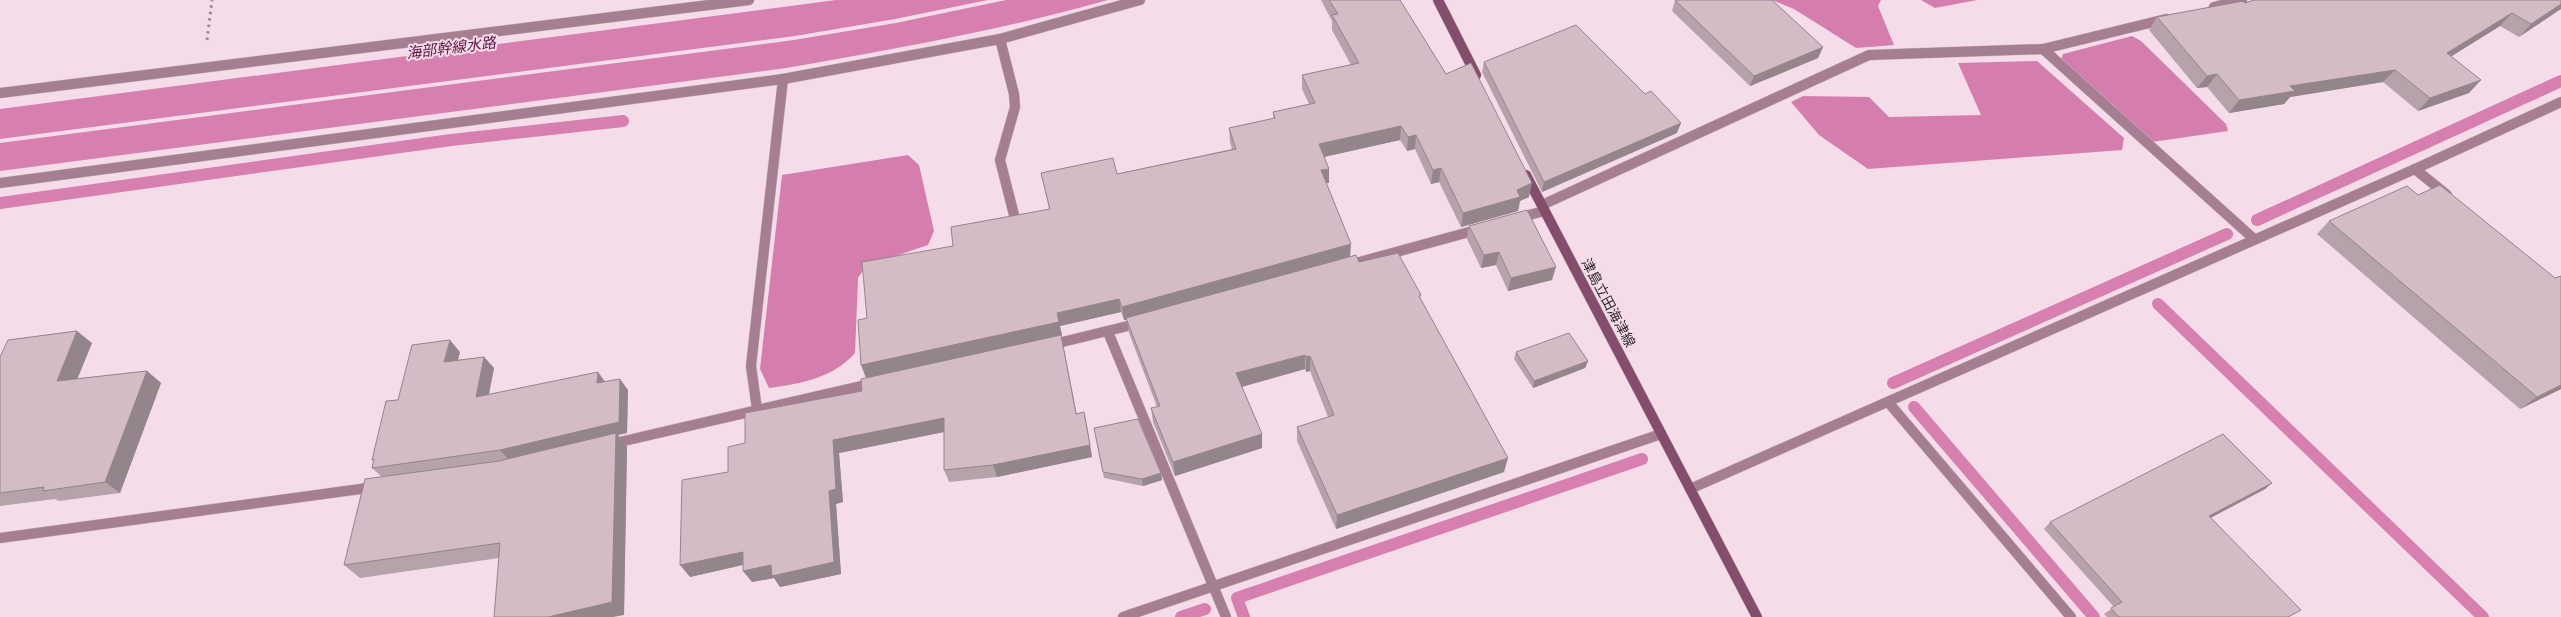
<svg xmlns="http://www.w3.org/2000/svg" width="2561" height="617" viewBox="0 0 2561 617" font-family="Figtree,'Noto Sans JP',sans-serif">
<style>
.forest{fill:#d57ead}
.water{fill:#d77fae}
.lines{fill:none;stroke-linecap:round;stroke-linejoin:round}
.stream{stroke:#d77fae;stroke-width:12}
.lane-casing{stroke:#d1bbc6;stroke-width:11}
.street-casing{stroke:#d1bbc6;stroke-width:11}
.secondary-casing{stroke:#d1bbc6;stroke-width:11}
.path{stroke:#9d8b94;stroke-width:3;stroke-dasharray:2.5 4;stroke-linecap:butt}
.lane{stroke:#a57e92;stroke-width:10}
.street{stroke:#a57e92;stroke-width:10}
.secondary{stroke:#844d6b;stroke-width:10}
.wall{fill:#b6a2ab}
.shaded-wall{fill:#94848b}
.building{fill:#d4bcc7;stroke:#94848b}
.labels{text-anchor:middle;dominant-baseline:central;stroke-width:4;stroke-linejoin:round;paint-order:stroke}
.street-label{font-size:14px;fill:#2f262a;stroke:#f4dce8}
.water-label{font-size:15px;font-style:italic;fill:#621345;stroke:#f4dce8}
</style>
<rect width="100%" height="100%" fill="#f4dce8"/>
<g class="forest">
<path d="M 1772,0 L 1881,0 L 1878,6 L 1894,45 L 1856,48 L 1794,9 Z"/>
<path d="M 1921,0 L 1977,0 L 1935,8 Z"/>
<path d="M 2132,36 L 2141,41 L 2226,124 L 2228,131 L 2152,142 L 2061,60 L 2063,54 Z"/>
<path d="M 2037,61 L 2124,138 L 2122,150 L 1868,169 L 1819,135 L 1791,102 L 1803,96 L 1869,97 L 1889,117 L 1981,115 L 1958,63 Z"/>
<path d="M 908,155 L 919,165 L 934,231 L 928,245 L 866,266 L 858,278 L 855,353 C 833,378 800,384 769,388 L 760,369 L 782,175 Z"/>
</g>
<g class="water">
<path d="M 836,0 L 988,0 L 895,19 L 795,36 L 0,139 L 0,109 Z"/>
<path d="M 1006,0 L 1108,0 C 1002,30 894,49 786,68 L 0,171 L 0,143 L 794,40 L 896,23 Z"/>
</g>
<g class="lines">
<g class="stream">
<path d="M 0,203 L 451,140 L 623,121"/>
<path d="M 2257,220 L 2561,81"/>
<path d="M 2158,304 L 2483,617"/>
<path d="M 1893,383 L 2227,234"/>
<path d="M 1914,407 L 2094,617"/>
<path d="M 1181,617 L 1205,609"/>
<path d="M 1244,617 L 1237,598 L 1642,459"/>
</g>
<g class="lane-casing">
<path id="lane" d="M 1000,39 L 1014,94 L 1015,107 L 1000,160 L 1015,219"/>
</g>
<g class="street-casing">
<g id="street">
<path d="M 2214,7 L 2242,0"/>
<path d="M 2043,49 L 2254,239"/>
<path d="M 0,93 L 749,0"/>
<path d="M 2415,169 L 2447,195"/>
<path d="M 0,183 L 783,79 L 1000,39 L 1140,0"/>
<path d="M 1542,205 L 1869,55 L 2043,49 L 2166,19"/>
<path d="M 1518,218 L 1544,211"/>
<path d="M 1356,263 L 1480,229"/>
<path d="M 1108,332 L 1226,617"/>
<path d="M 1050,345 L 1140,323"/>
<path d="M 1888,402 L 2071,617"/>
<path d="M 757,409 L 751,366 L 783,79"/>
<path d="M 611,444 L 874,383"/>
<path d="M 1690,489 L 2415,169 L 2561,102"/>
<path d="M 0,538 L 375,487"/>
<path d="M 1123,617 L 1661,434"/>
</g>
</g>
<g class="secondary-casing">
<g id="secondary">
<path d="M 1438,0 L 1476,75"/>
<path d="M 1526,175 L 1757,617"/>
</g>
</g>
<path class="path" d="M 207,40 L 212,0"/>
<use href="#lane" class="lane"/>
<use href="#street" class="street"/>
<use href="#secondary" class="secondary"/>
</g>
<g class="wall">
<path d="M 1321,0 L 1400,0 L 1446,74 L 1529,197 L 1520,201 L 1518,211 L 1461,227 L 1439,182 L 1431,184 L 1415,149 L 1407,151 L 1400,140 L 1324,157 L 1329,183 L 1326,183 L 1350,257 L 1421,295 L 1420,298 L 1504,472 L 1336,529 L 1297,441 L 1297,427 L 1328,417 L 1310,371 L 1306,372 L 1305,369 L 1242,387 L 1262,434 L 1262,448 L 1175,476 L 1153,422 L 1151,408 L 1157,407 L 1129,333 L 1127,320 L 1124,320 L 1121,312 L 1060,326 L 1062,335 L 1028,343 L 1061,335 L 1076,414 L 1087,425 L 1092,457 L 997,477 L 949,482 L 944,470 L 944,432 L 839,453 L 843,502 L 836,504 L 841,574 L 780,587 L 774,578 L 752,582 L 743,565 L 690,577 L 728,472 L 745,443 L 862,391 L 866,378 L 867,318 L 953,246 L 1049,209 L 1041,173 L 1117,174 L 1232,149 L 1230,142 L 1229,128 L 1273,119 L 1273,112 L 1309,104 L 1302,89 L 1302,75 L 1351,65 L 1332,30 L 1332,21 Z"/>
<path d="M 1675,0 L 1823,47 L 1818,58 L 1750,86 L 1672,11 Z"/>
<path d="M 2561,0 L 2519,37 L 2500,26 L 2451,56 L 2469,93 L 2418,111 L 2383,82 L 2290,97 L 2284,104 L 2229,113 L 2207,87 L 2197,88 L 2149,30 L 2157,17 Z"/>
<path d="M 1484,62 L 1677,133 L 1542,192 L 1482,72 Z"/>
<path d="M 2418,195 L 2555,278 L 2561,276 L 2561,389 L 2520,409 L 2317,234 L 2329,221 Z"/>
<path d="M 1469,226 L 1552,280 L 1508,291 L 1496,265 L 1481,268 L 1467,239 Z"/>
<path d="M 92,343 L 77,379 L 147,371 L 161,383 L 120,493 L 59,501 L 55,499 L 0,506 L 0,357 Z"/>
<path d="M 460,352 L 458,360 L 484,357 L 494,368 L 489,394 L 605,382 L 628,390 L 627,433 L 618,435 L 627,447 L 624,615 L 499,558 L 360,578 L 344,565 L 382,477 L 372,468 L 374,461 L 372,460 L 398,400 Z"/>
<path d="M 1516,352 L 1588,361 L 1585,368 L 1533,388 L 1514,359 Z"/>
<path d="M 1094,428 L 1161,473 L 1162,480 L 1143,486 L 1104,478 Z"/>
<path d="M 2272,483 L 2265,489 L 2210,518 L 2290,617 L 2107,617 L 2104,614 L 2114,607 L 2044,529 L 2050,522 Z"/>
</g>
<g class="shaded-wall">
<path d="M 2561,4 L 2561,9 L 2519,37 L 2531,24 Z"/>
<path d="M 2512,13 L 2500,26 L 2436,66 L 2447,53 Z"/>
<path d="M 1823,47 L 1818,58 L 1750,86 L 1754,76 Z"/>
<path d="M 2395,70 L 2383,82 L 2290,97 L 2284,104 L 2229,113 L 2239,100 L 2290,86 Z"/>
<path d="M 2217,74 L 2207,87 L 2197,88 L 2207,76 Z"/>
<path d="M 2481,80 L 2469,93 L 2418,111 L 2430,98 Z"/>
<path d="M 1681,123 L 1677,133 L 1542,192 L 1544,182 Z"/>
<path d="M 1401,126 L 1400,140 L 1319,158 L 1319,144 Z"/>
<path d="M 1416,135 L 1415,149 L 1407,151 L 1408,137 Z"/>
<path d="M 1441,168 L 1439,182 L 1431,184 L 1433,170 Z"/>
<path d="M 1329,169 L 1329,183 L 1320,184 L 1321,170 Z"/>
<path d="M 1532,183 L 1529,197 L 1520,201 L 1518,211 L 1461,227 L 1463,213 Z"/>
<path d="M 1351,244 L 1350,258 L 1124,320 L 1122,307 Z"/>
<path d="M 1499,252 L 1496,265 L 1481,268 L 1484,255 Z"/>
<path d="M 1556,267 L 1552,280 L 1508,291 L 1511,278 Z"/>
<path d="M 1119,299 L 1121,312 L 1060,326 L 1062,335 L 866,378 L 861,365 L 1057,313 Z"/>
<path d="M 77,331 L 92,343 L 72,392 L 57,381 Z"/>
<path d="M 1061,335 L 1064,349 L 1079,426 L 1076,414 Z"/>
<path d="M 450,340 L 460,352 L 454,374 L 444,362 Z"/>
<path d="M 1305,355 L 1305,369 L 1237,388 L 1236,373 Z"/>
<path d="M 1310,356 L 1310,371 L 1306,372 L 1306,357 Z"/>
<path d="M 484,357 L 494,368 L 486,408 L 476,397 Z"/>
<path d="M 1588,361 L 1585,368 L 1533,388 L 1534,381 Z"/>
<path d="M 147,371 L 161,383 L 120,493 L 105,482 Z"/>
<path d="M 598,372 L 606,383 L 597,383 Z"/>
<path d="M 620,379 L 628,390 L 627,433 L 618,435 L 627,447 L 624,615 L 613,617 L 548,617 L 510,461 L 500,450 Z"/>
<path d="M 2561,385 L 2561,389 L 2520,409 L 2537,397 Z"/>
<path d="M 1084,412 L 1092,457 L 997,477 L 993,465 Z"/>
<path d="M 944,418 L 949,431 L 839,453 L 843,502 L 836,504 L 841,574 L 780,587 L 774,578 L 752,582 L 743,571 L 829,491 L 833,440 Z"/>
<path d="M 1262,434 L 1262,448 L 1175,476 L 1173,462 Z"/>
<path d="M 1508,458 L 1504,472 L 1336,529 L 1337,515 Z"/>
<path d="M 1161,473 L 1162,480 L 1143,486 L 1142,479 Z"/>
<path d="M 2272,483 L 2265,489 L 2201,523 L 2209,516 Z"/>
<path d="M 743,552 L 751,563 L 690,577 L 680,565 Z"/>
</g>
<g class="building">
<path d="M 1329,0 L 1400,0 L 1446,74 L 1471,63 L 1532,183 L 1517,190 L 1520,197 L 1463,213 L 1441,168 L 1433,170 L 1416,135 L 1408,137 L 1401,126 L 1319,144 L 1329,169 L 1321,170 L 1351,244 L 1122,307 L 1119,299 L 1057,313 L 1059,322 L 861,365 L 858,320 L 867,318 L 862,262 L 953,246 L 951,227 L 1050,209 L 1041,173 L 1113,158 L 1117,174 L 1236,149 L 1229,128 L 1275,118 L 1273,112 L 1315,103 L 1302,75 L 1359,63 L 1332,15 L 1338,14 Z"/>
<path d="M 1675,0 L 1772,0 L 1823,47 L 1754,76 Z"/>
<path d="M 2254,0 L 2561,0 L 2561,4 L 2531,24 L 2512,13 L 2447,53 L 2481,80 L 2430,98 L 2395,70 L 2290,86 L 2295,91 L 2239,100 L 2217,74 L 2207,76 L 2157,17 L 2243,1 L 2245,3 Z"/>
<path d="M 1576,25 L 1645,94 L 1651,91 L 1681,123 L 1544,182 L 1484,62 Z"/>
<path d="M 2440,185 L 2555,278 L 2561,276 L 2561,385 L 2537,397 L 2329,221 L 2407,186 L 2418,195 Z"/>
<path d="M 1527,210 L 1556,267 L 1511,278 L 1499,252 L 1484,255 L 1469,226 Z"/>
<path d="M 1398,253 L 1421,295 L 1419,296 L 1508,458 L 1337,515 L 1297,427 L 1334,415 L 1310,356 L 1306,357 L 1305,355 L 1236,373 L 1262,434 L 1173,462 L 1151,408 L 1160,406 L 1126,318 L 1356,255 L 1359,262 Z"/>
<path d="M 77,331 L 57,381 L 147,371 L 105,482 L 43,491 L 44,487 L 0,493 L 0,357 L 8,340 Z"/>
<path d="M 1569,333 L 1588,361 L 1534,381 L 1516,352 Z"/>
<path d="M 1061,335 L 1076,414 L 1084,412 L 1090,445 L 993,465 L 944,470 L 944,418 L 833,440 L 836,489 L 829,491 L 834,562 L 772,576 L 771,565 L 743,571 L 743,552 L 680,565 L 682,480 L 728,472 L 728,447 L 745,443 L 745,413 L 862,391 L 861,379 Z"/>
<path d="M 450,340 L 444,362 L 484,357 L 476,397 L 598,372 L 597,383 L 620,379 L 619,422 L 500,450 L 372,468 L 374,459 L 372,460 L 386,401 L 398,400 L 412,345 Z"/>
<path d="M 1138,419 L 1161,473 L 1142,479 L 1103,472 L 1094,428 Z"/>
<path d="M 616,433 L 612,602 L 548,617 L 494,617 L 500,543 L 344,565 L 365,479 L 499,461 Z"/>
<path d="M 2223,434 L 2272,483 L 2209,516 L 2301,610 L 2288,617 L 2119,617 L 2111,608 L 2122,602 L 2050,522 Z"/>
</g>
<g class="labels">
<g class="street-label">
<text transform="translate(1608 303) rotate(62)">津島立田海津線</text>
</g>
<g class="water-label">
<text transform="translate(451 48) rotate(-7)">海部幹線水路</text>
</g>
</g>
</svg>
